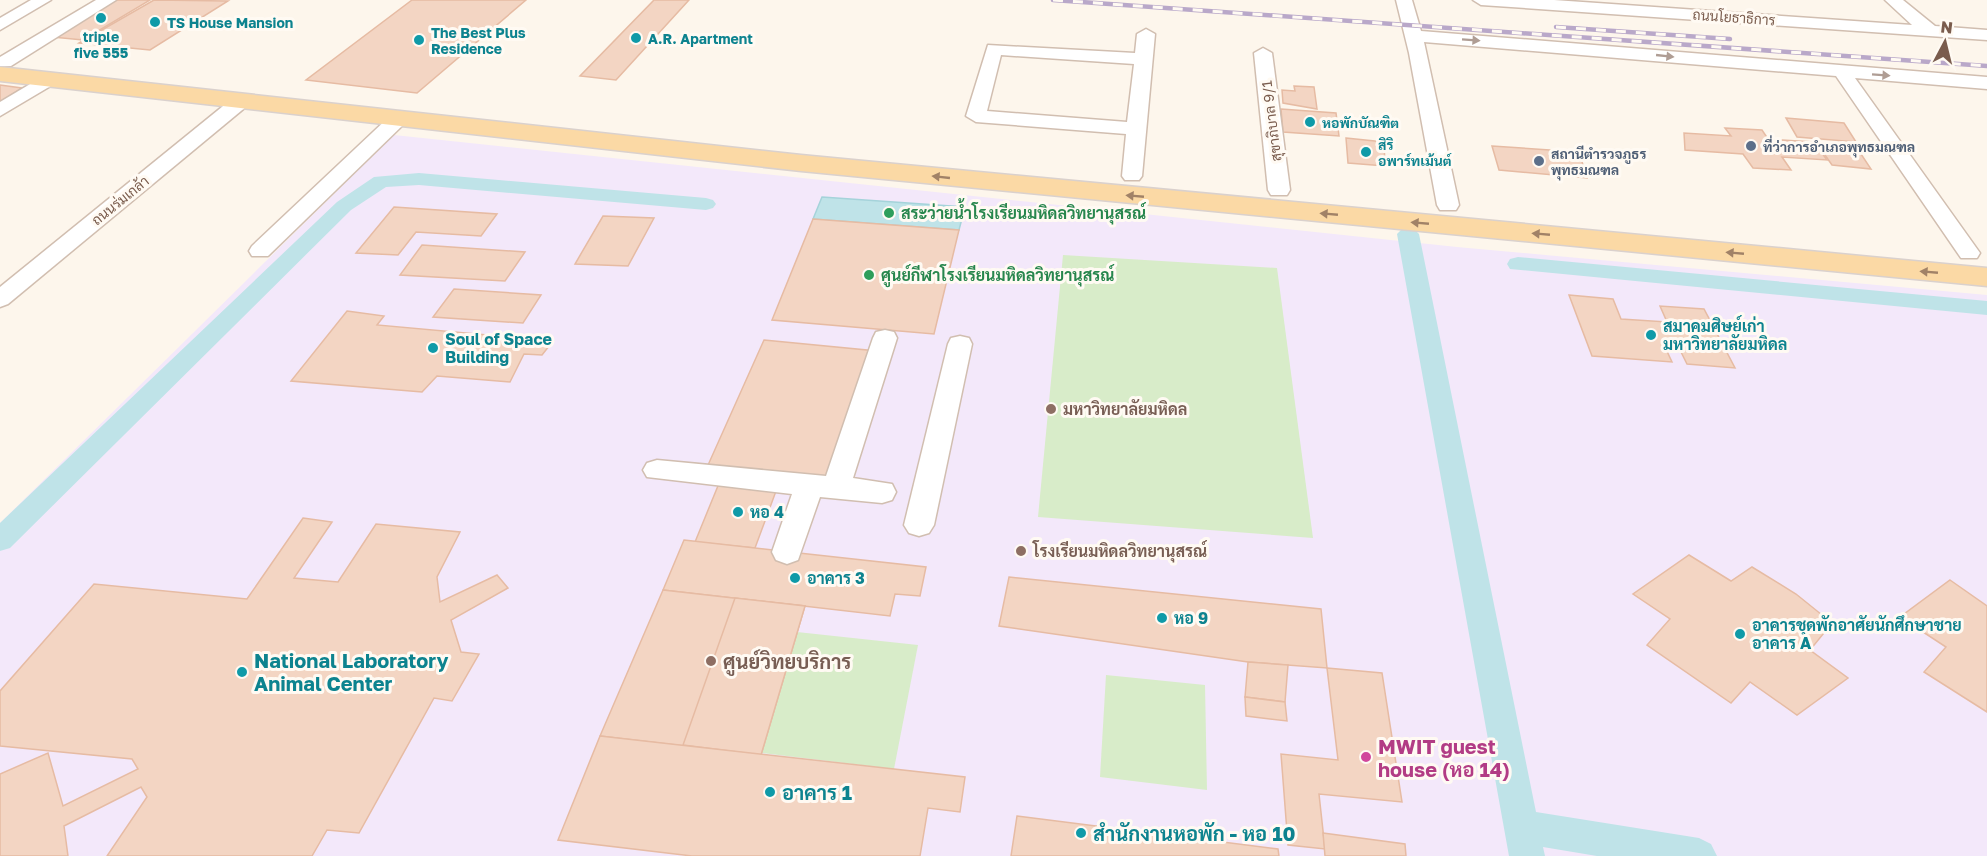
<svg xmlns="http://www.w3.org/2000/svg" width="1987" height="856" viewBox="0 0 1987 856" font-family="'Golos Text',Sarabun,sans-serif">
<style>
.education{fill:#f3e8fa}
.green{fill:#d8ecc9}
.water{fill:#bfe3e8;stroke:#a5d3da;stroke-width:1.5}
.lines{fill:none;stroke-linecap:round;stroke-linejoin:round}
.canal{fill:#bfe3e8;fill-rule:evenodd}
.building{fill:#f3d5c3;stroke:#e6bba3;stroke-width:1.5}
.minor-casing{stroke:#d1beb0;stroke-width:3}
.major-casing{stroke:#dad1cd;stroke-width:3}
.minor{fill:#fff;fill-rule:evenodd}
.major{fill:#fbd9a5;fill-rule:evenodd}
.rail-casing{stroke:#b9a8c9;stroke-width:4.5}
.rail{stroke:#fffaf3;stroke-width:3;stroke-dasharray:10;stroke-linecap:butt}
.oneway{fill:#af9d94}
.oneway2{fill:#a18267}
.culture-dot{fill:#0f9aa8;stroke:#fffaf3;stroke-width:2}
.service-dot{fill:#5c6f8a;stroke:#fffaf3;stroke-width:2}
.leisure-dot{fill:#2e9e5b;stroke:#fffaf3;stroke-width:2}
.education-dot{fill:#8d6e63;stroke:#fffaf3;stroke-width:2}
.hotel-dot{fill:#d1479c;stroke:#fffaf3;stroke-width:2}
.labels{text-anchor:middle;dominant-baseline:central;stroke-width:6;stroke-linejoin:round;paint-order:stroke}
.far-street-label{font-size:14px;fill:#7a5c4d;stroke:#fffaf3}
.far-culture-label{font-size:14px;font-weight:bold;fill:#0d838f;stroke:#fffaf3;text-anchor:start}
.far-service-label{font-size:14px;font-weight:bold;fill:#4e5e75;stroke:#fffaf3;text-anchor:start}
.leisure-label{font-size:16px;font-weight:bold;fill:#27864d;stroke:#fffaf3;text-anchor:start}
.culture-label{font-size:16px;font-weight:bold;fill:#0d838f;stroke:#fffaf3;text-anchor:start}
.education-label{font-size:16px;font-weight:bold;fill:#785e54;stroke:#fffaf3;text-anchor:start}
.near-culture-label{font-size:20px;font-weight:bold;fill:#0d838f;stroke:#fffaf3;text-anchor:start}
.near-education-label{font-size:20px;font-weight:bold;fill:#785e54;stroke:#fffaf3;text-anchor:start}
.near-hotel-label{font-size:20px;font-weight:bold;fill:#b23c85;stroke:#fffaf3;text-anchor:start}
</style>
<rect width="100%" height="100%" fill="#fdf6ec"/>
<path class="education" d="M 394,135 L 1457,247 L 1987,295 L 1987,856 L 0,856 L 0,523 Z"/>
<g class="green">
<path d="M 1063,255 L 1277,268 L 1313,538 L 1038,517 Z"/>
<path d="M 797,632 L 918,645 L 894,769 L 762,753 Z"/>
<path d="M 1106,675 L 1205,685 L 1207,790 L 1100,777 Z"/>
</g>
<path class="water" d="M 822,197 L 965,207 L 959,230 L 813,219 Z"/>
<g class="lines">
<g class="canal">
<path d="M 419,173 L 706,198 L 713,200 L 716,204 L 713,208 L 706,210 L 419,185 L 386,187 L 351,210 L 10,548 L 0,551 L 0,523 L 337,202 L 374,177 Z"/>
<path d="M 1408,228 L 1415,230 L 1419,234 L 1536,812 L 1699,838 L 1711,844 L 1717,856 L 1597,856 L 1543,847 L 1545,856 L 1509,856 L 1397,234 L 1401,230 Z"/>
<path d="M 1518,257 L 1987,301 L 1987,315 L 1510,269 L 1507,264 L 1510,259 Z"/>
</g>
</g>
<g class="building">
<path d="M 114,0 L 150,0 L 83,40 L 52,37 Z"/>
<path d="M 154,0 L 228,1 L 150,50 L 79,43 Z"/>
<path d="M 412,0 L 526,0 L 417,93 L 306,80 Z"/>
<path d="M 654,0 L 689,0 L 616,80 L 580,76 Z"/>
<path d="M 0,85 L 22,88 L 0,102 Z"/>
<path d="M 1294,86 L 1314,87 L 1317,109 L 1283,103 L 1282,90 L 1295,91 Z"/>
<path d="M 1281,109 L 1336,113 L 1339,136 L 1283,132 Z"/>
<path d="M 1786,118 L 1844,123 L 1856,142 L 1797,137 Z"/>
<path d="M 1725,128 L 1762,130 L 1768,139 L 1814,142 L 1827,160 L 1782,157 L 1791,170 L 1753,168 L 1743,154 L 1685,150 L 1684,133 L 1731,136 Z"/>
<path d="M 1346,138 L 1384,142 L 1385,166 L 1348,163 Z"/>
<path d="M 1492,146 L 1579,152 L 1587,178 L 1499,170 Z"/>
<path d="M 1820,148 L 1859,151 L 1871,169 L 1832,165 Z"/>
<path d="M 394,207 L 497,214 L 481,236 L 416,232 L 398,255 L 356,253 Z"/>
<path d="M 603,216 L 654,218 L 628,266 L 575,264 Z"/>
<path d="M 813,219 L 959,230 L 934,334 L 772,320 Z"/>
<path d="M 422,245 L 525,252 L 505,281 L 400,275 Z"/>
<path d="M 454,289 L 541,295 L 523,323 L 433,317 Z"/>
<path d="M 1569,295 L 1613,299 L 1621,319 L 1667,322 L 1660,306 L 1704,309 L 1735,368 L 1687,364 L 1679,348 L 1665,347 L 1672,362 L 1592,356 Z"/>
<path d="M 347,311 L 384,316 L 377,325 L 553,341 L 542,355 L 524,354 L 510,382 L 437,376 L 422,392 L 291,381 Z"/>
<path d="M 764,340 L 877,351 L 831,489 L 704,474 Z"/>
<path d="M 722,476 L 779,483 L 755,548 L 695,542 Z"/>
<path d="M 303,518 L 332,522 L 294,578 L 338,582 L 376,524 L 460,532 L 437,577 L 440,602 L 497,575 L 508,588 L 451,620 L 461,652 L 479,654 L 452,701 L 434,698 L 359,833 L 327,830 L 312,856 L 107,856 L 147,797 L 141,787 L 64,826 L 68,856 L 0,856 L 0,774 L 48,753 L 63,806 L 138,769 L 132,759 L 0,746 L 0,691 L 94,584 L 247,599 Z"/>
<path d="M 684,540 L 808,554 L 926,567 L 920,596 L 895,594 L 890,616 L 663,590 Z"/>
<path d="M 1689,555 L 1731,581 L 1752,567 L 1796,594 L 1832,623 L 1810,650 L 1848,678 L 1797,715 L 1750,682 L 1731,703 L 1647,645 L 1670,619 L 1633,594 Z"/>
<path d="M 1009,577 L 1321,609 L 1327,668 L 1248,662 L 999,626 Z"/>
<path d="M 1950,580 L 1987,606 L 1987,712 L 1924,672 L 1946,647 L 1900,617 Z"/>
<path d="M 663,590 L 805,606 L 761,755 L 600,736 Z"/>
<path d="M 735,598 L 805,606 L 761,755 L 683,745 Z"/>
<path d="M 1248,662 L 1288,665 L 1285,702 L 1245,697 Z"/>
<path d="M 1327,668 L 1382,673 L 1402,802 L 1319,794 L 1325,849 L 1288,845 L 1281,754 L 1338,760 Z"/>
<path d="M 1245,697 L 1285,702 L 1287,721 L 1246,716 Z"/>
<path d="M 600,736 L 965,777 L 960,812 L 928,808 L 920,856 L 692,856 L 558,840 Z"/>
<path d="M 1017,816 L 1278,849 L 1279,856 L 1011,856 Z"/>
<path d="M 1323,833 L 1405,844 L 1406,856 L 1325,856 Z"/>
</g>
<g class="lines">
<g class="minor-casing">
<g id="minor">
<path d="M 31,0 L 51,0 L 0,30 L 0,18 Z"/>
<path d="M 96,0 L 116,0 L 11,66 L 0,66 L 0,57 Z"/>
<path d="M 1396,0 L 1412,0 L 1421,31 L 1987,77 L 1987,89 L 1855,78 L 1980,253 L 1977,258 L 1961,258 L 1836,76 L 1424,42 L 1459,205 L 1456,210 L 1440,210 L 1437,205 L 1409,53 Z"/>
<path d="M 1473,0 L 1554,0 L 1912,25 L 1885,0 L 1903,0 L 1935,26 L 1987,30 L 1987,40 L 1481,5 Z"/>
<path d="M 1146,29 L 1155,34 L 1142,176 L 1139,180 L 1125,180 L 1122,176 L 1126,134 L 976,122 L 966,116 L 988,45 L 1135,53 L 1137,34 ZM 1001,55 L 1134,64 L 1127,122 L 987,111 Z"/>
<path d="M 1263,48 L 1272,53 L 1290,190 L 1287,195 L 1271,195 L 1268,190 L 1254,53 Z"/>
<path d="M 47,74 L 54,76 L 56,80 L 54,84 L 0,116 L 0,102 Z"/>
<path d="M 240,96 L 250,102 L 247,106 L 8,304 L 0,307 L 0,287 L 233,98 Z"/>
<path d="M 397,114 L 404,116 L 407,120 L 404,124 L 268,256 L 252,256 L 249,251 L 252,246 L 390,116 Z"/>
<path d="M 885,330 L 894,332 L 897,338 L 853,478 L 892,484 L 896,492 L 892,500 L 882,503 L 820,497 L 798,560 L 787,564 L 776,560 L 772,552 L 792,494 L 647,477 L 643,470 L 647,463 L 657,460 L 826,476 L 873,338 L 876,332 Z"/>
<path d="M 960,336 L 969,338 L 972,344 L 934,525 L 929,533 L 919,536 L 909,533 L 904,525 L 948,344 L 951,338 Z"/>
</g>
</g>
<g class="major-casing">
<path id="major" d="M 0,67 L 801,155 L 1987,268 L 1987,286 L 801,171 L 0,81 Z"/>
</g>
<use href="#minor" class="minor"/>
<use href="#major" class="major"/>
<g class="rail-casing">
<g id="rail">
<path d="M 1053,0 L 1987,66"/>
<path d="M 1556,27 L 1730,39"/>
</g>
</g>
<use href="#rail" class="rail"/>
</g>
<defs><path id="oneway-solid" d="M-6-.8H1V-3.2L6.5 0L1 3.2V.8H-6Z" transform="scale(1.5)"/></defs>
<g class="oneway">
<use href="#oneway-solid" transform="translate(1471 40) rotate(4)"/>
<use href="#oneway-solid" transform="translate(1665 56) rotate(6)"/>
<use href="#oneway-solid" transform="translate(1881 75) rotate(4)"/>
</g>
<g class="oneway2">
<use href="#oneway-solid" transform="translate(941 177) rotate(-174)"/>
<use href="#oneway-solid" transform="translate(1135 196) rotate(-175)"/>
<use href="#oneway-solid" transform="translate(1329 214) rotate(-175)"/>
<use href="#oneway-solid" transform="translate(1420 223) rotate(-175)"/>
<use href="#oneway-solid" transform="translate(1541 234) rotate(-175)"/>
<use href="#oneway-solid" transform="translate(1735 253) rotate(-175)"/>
<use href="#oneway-solid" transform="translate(1929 272) rotate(-175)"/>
</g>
<g class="culture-dot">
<circle cx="101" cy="18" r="6"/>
<circle cx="155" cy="22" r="6"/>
<circle cx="636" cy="38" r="6"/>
<circle cx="419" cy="40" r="6"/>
<circle cx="1310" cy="122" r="6"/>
<circle cx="1366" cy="152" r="6"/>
<circle cx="1651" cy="335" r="6"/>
<circle cx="433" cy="348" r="6"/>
<circle cx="738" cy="512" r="6"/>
<circle cx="795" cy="578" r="6"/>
<circle cx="1162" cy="618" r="6"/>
<circle cx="1740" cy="634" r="6"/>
<circle cx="242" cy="672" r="6"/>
<circle cx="770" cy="792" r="6"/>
<circle cx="1081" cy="833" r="6"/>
</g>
<g class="service-dot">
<circle cx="1751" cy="146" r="6"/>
<circle cx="1539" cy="161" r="6"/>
</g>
<g class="leisure-dot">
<circle cx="889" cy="213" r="6"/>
<circle cx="869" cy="275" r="6"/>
</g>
<g class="education-dot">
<circle cx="1051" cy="409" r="6"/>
<circle cx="1021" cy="551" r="6"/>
<circle cx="711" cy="661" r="6"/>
</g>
<circle class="hotel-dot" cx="1366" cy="757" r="6"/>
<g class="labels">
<g class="far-street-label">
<text transform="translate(1734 17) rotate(4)">ถนนโยธาธิการ</text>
<text transform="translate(1271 121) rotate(-97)">สุขาภิบาล 9/1</text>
<text transform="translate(120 200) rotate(-39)">ถนนร่มเกล้า</text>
</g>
<g class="far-culture-label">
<text x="167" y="22">TS House Mansion</text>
<text x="431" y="32">The Best Plus<tspan x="431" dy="16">Residence</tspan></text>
<text x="101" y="36" text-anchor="middle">triple<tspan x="101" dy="16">five 555</tspan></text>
<text x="648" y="38">A.R. Apartment</text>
<text x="1322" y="122">หอพักบัณฑิต</text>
<text x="1378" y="144">สิริ<tspan x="1378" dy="16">อพาร์ทเม้นต์</tspan></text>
</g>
<g class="far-service-label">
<text x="1763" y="146">ที่ว่าการอำเภอพุทธมณฑล</text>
<text x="1551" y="153">สถานีตำรวจภูธร<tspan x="1551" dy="16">พุทธมณฑล</tspan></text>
</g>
<g class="leisure-label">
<text x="901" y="213">สระว่ายน้ำโรงเรียนมหิดลวิทยานุสรณ์</text>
<text x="881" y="275">ศูนย์กีฬาโรงเรียนมหิดลวิทยานุสรณ์</text>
</g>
<g class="culture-label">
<text x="1663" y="326">สมาคมศิษย์เก่า<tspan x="1663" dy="18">มหาวิทยาลัยมหิดล</tspan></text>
<text x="445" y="339">Soul of Space<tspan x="445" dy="18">Building</tspan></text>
<text x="750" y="512">หอ 4</text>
<text x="807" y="578">อาคาร 3</text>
<text x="1174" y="618">หอ 9</text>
<text x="1752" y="625">อาคารชุดพักอาศัยนักศึกษาชาย<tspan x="1752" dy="18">อาคาร A</tspan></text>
</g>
<g class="education-label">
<text x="1063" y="409">มหาวิทยาลัยมหิดล</text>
<text x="1033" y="551">โรงเรียนมหิดลวิทยานุสรณ์</text>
</g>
<g class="near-culture-label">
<text x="254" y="660">National Laboratory<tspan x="254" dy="23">Animal Center</tspan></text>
<text x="782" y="792">อาคาร 1</text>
<text x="1093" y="833">สำนักงานหอพัก - หอ 10</text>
</g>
<g class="near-education-label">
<text x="723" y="661">ศูนย์วิทยบริการ</text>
</g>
<g class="near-hotel-label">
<text x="1378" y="746">MWIT guest<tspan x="1378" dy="23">house (หอ 14)</tspan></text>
</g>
</g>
<g transform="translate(1945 42) rotate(7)" stroke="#fffaf3" stroke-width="4.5" paint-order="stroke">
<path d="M0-4.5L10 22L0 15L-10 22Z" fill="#7a5c4d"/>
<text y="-9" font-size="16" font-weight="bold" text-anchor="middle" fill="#7a5c4d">N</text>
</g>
</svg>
